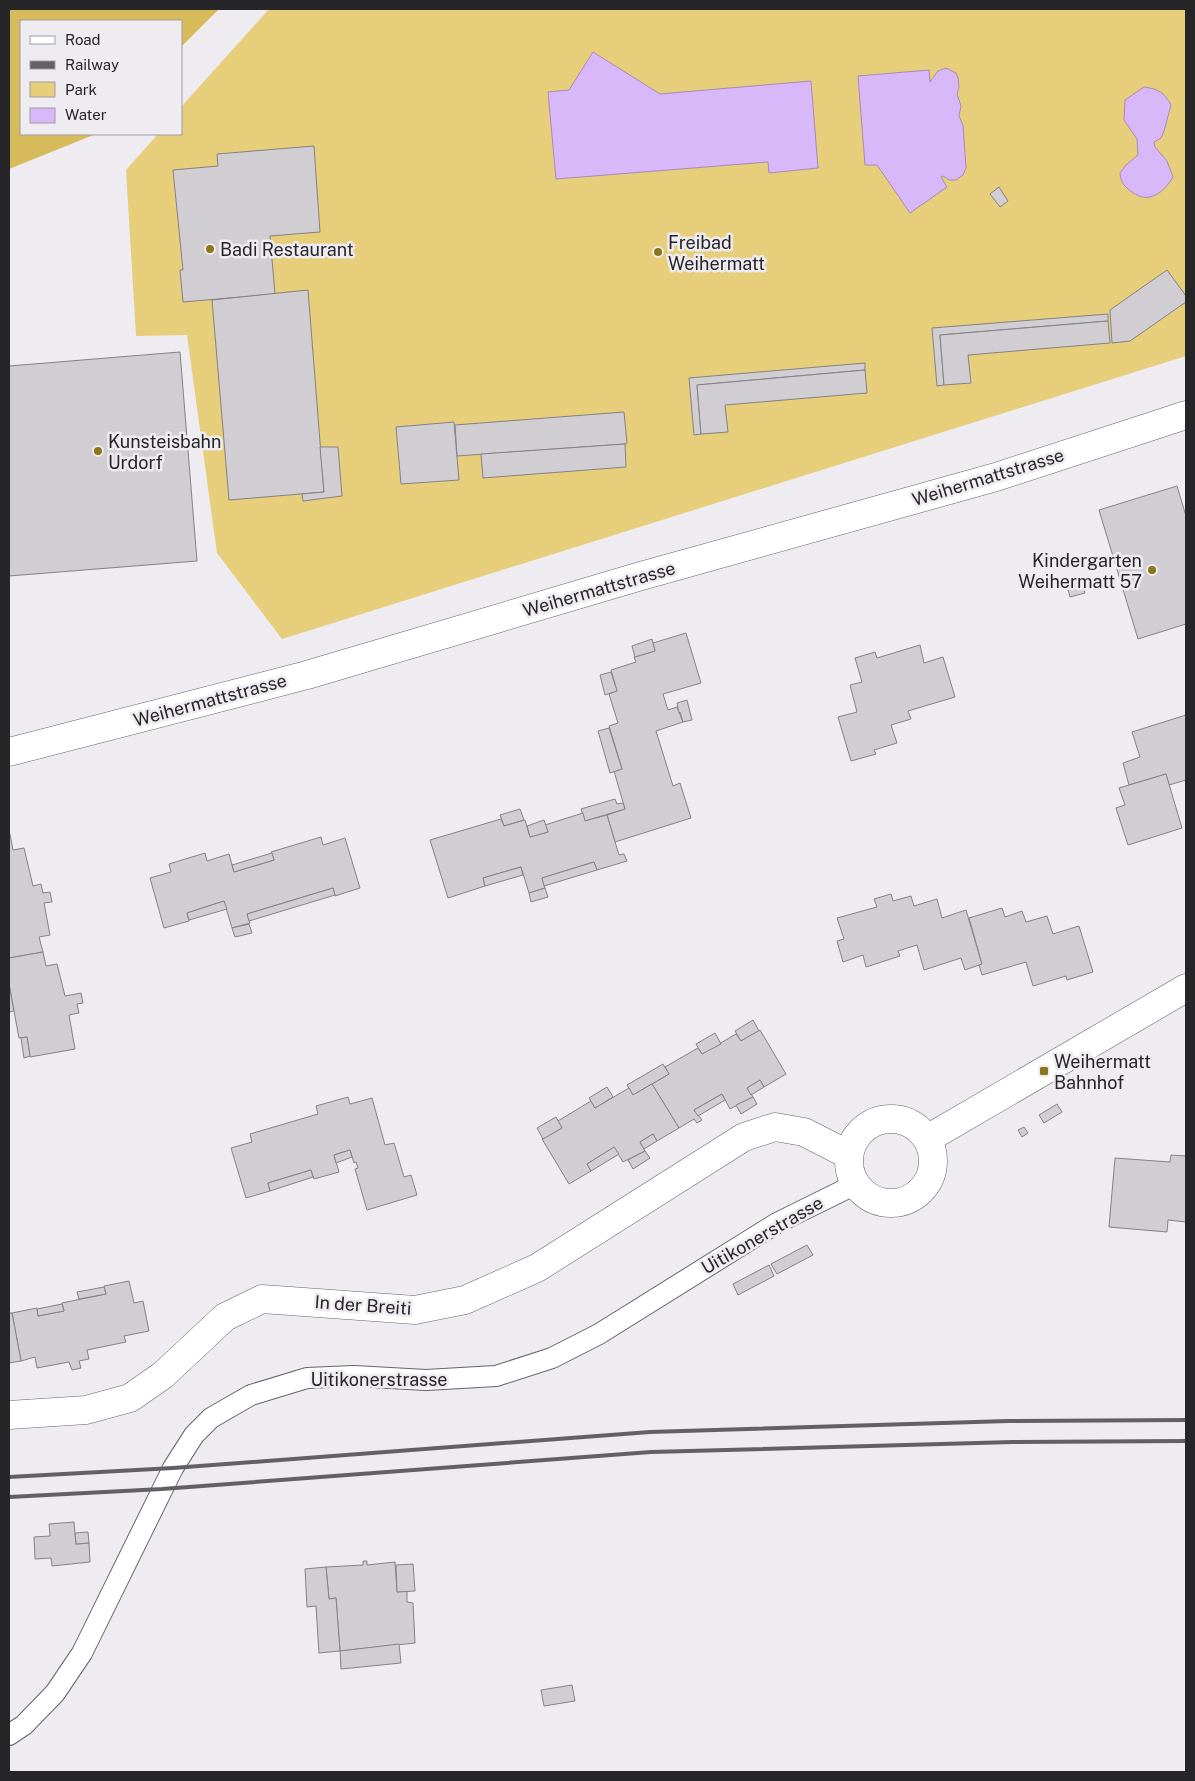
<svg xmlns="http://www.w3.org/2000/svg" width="1195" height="1781" viewBox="0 0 1195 1781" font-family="'Public Sans',sans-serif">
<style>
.green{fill:#e7ce7a}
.forest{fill:#d7bb5b}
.water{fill:#d8b8f9;stroke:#a38cba}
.building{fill:#d0cdd3;stroke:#848187}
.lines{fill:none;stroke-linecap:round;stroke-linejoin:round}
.lane-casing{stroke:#666469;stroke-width:22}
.street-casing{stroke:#666469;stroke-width:29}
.lane{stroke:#fff;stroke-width:20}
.street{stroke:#fff;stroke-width:28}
.rail{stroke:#616064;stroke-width:4}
.poi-dot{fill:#8d751a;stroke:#eeebf1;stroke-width:2}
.labels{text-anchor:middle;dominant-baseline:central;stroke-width:5;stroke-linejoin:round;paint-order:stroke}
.poi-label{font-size:18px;fill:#262528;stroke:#eeebf1;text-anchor:start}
.street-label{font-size:18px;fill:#262528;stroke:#eeebf1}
</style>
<rect width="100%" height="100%" fill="#eeebf1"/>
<path class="green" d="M 269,9 L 1186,9 L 1186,356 L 282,639 L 217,553 L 187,335 L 136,336 L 126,170 L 158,134 L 181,134 L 181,107 Z"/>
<path class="forest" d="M 9,9 L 219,9 L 181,47 L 181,21 L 21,21 L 21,134 L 96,134 L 9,169 Z"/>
<g class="water">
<path d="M 593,52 L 660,94 L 811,81 L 818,168 L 769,173 L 768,162 L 556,179 L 548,92 L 569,90 Z"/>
<path d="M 946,68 L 956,73 L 958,78 L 959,87 L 957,94 L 961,106 L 959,116 L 963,125 L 966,168 L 963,175 L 956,180 L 949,180 L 943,176 L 941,177 L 947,187 L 910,213 L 877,165 L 865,165 L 858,76 L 929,70 L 930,82 L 938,71 Z"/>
<path d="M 1144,87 C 1158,89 1164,92 1171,105 L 1164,131 L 1161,138 L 1154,142 L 1155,147 L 1167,161 L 1173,177 C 1164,192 1149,205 1132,192 C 1124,186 1121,183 1120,173 L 1126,165 L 1138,155 L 1137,139 L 1124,120 L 1125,100 Z"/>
</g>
<g class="building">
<path d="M 314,146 L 320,232 L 270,236 L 275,294 L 183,302 L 180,270 L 183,270 L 173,170 L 218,166 L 217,154 Z"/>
<path d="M 999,187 L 1008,201 L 1000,207 L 990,194 Z"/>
<path d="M 1167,270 L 1186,296 L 1186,302 L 1130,341 L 1112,343 L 1110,310 Z"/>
<path d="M 308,290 L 324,492 L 229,500 L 212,300 Z"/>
<path d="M 1108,314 L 1108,321 L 940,335 L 944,385 L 937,386 L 932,328 Z"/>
<path d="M 1108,321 L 1110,343 L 968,355 L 971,383 L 944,385 L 940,335 Z"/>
<path d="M 180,352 L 197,561 L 9,576 L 9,366 Z"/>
<path d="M 865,363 L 865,370 L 697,385 L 701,434 L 694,435 L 689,378 Z"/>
<path d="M 865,370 L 867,393 L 725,405 L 728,432 L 701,434 L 697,385 Z"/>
<path d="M 624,412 L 627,443 L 625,444 L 457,456 L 455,425 Z"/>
<path d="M 454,422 L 459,480 L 401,484 L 396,427 Z"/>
<path d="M 625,444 L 626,467 L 483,478 L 481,454 Z"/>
<path d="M 320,447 L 338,447 L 342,496 L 303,501 L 302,494 L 324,492 Z"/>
<path d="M 1177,486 L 1186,516 L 1186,624 L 1138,639 L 1099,510 Z"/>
<path d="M 1080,578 L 1085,593 L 1070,597 L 1066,582 Z"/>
<path d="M 686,633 L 701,683 L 663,694 L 668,710 L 677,707 L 683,722 L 656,731 L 673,786 L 680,783 L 691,818 L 615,842 L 607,815 L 625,809 L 614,771 L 622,769 L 609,726 L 618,723 L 609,694 L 617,691 L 611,670 L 636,662 L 634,657 L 655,651 L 653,643 Z"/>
<path d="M 652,639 L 655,651 L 635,657 L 632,646 Z"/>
<path d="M 920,645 L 924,663 L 943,657 L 955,697 L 908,711 L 911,719 L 891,725 L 897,743 L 874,750 L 876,754 L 851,761 L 838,717 L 857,712 L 850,685 L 862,682 L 855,658 L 875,652 L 877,658 Z"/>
<path d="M 611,672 L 617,691 L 605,695 L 600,675 Z"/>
<path d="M 687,700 L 692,720 L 683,722 L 680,712 L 679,713 L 677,703 Z"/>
<path d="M 1186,715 L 1186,780 L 1169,785 L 1166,774 L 1129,785 L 1123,763 L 1140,757 L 1132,732 Z"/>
<path d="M 609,728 L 622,769 L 610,773 L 598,731 Z"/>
<path d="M 1166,774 L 1182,828 L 1128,845 L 1116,808 L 1125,805 L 1119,788 Z"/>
<path d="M 615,799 L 617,804 L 623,803 L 625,809 L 585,821 L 581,809 Z"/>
<path d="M 520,809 L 524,820 L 504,826 L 500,815 Z"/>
<path d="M 583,813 L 585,821 L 607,815 L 619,855 L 624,854 L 627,861 L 597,870 L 594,862 L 542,878 L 545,888 L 529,893 L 521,867 L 483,878 L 485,886 L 448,898 L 430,840 L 501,819 L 504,826 L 525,820 L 530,837 L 548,832 L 545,825 Z"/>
<path d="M 544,820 L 548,832 L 530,837 L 527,826 Z"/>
<path d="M 9,834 L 10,834 L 13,850 L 24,848 L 33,886 L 41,884 L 43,893 L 50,892 L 52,902 L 44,903 L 50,935 L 39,937 L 43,952 L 9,958 Z"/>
<path d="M 321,837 L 323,845 L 345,838 L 360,888 L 335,896 L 333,888 L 247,914 L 250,923 L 232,928 L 224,901 L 187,913 L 189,921 L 164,928 L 150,878 L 171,872 L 169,864 L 205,853 L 207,861 L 229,854 L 234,872 L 274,860 L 271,852 Z"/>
<path d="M 272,853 L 274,860 L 234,872 L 232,865 Z"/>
<path d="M 594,862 L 597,870 L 544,886 L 542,878 Z"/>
<path d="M 521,867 L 523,875 L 485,886 L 483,878 Z"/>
<path d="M 333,888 L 335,895 L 249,921 L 247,914 Z"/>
<path d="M 545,888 L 548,897 L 531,902 L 529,893 Z"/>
<path d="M 891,894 L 893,901 L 911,896 L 914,906 L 937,899 L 942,918 L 966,910 L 982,964 L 965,970 L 961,958 L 924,970 L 917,945 L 898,951 L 900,956 L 866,967 L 863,955 L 843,962 L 837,941 L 844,939 L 837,918 L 877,907 L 874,899 Z"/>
<path d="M 224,901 L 227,909 L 189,920 L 187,913 Z"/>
<path d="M 1002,908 L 1005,917 L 1022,911 L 1026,922 L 1047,916 L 1053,934 L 1079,926 L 1093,972 L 1067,980 L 1066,976 L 1033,986 L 1026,962 L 982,975 L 979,965 L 982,964 L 969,918 Z"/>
<path d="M 249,924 L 252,933 L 235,937 L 232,928 Z"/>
<path d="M 43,952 L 46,966 L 57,964 L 65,996 L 81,993 L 83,1003 L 77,1004 L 79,1013 L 69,1015 L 75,1049 L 30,1057 L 27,1037 L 19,1038 L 9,984 L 9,958 Z"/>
<path d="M 9,984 L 14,1011 L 9,1012 Z"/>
<path d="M 753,1020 L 759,1031 L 741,1041 L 735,1031 Z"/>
<path d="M 760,1030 L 786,1074 L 764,1087 L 760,1080 L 747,1088 L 753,1097 L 730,1109 L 722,1094 L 694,1110 L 702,1120 L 697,1123 L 694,1119 L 679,1128 L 652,1084 L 669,1074 L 665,1067 L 698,1048 L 702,1054 L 736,1034 L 741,1041 Z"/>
<path d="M 715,1033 L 721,1044 L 702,1054 L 696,1044 Z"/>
<path d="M 27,1037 L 30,1056 L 24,1058 L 21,1038 Z"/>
<path d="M 663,1064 L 669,1074 L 633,1095 L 627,1085 Z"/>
<path d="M 760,1080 L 764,1087 L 751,1095 L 747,1088 Z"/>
<path d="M 652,1084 L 679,1128 L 657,1141 L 653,1134 L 640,1142 L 645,1151 L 623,1162 L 614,1147 L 587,1164 L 591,1171 L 569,1184 L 542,1139 L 562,1128 L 558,1121 L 591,1101 L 595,1108 L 629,1088 L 633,1095 Z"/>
<path d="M 607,1087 L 613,1097 L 595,1108 L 589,1098 Z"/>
<path d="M 722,1094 L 725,1100 L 698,1116 L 694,1110 Z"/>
<path d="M 348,1097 L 350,1104 L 372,1098 L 385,1145 L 394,1143 L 404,1177 L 411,1175 L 417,1195 L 367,1210 L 355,1169 L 358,1168 L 356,1162 L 354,1163 L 350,1150 L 334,1155 L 339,1172 L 314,1179 L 311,1170 L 268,1183 L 270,1191 L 246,1198 L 231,1148 L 252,1142 L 250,1134 L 318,1114 L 316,1106 Z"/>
<path d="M 753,1097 L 757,1104 L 741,1114 L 736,1105 Z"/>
<path d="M 1057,1104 L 1062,1112 L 1044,1123 L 1039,1115 Z"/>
<path d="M 556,1117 L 562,1128 L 543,1139 L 537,1128 Z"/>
<path d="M 1024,1127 L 1028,1133 L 1022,1137 L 1018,1130 Z"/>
<path d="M 653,1134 L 657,1141 L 644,1149 L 640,1142 Z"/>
<path d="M 614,1147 L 619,1154 L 591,1171 L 587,1164 Z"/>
<path d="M 350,1150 L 352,1157 L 336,1163 L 334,1155 Z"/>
<path d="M 645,1151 L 650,1158 L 633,1169 L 628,1160 Z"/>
<path d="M 1171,1155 L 1186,1156 L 1186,1222 L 1168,1220 L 1167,1232 L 1109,1227 L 1115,1158 L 1170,1162 Z"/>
<path d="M 311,1170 L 313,1177 L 270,1191 L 268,1183 Z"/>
<path d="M 807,1245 L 813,1255 L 777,1274 L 771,1264 Z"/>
<path d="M 769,1265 L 774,1276 L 738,1295 L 733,1284 Z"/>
<path d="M 129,1281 L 134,1303 L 143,1301 L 149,1331 L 124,1336 L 126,1342 L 87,1350 L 89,1359 L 79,1361 L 81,1368 L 72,1370 L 69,1362 L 37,1368 L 35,1357 L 21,1361 L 12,1313 L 37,1308 L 38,1316 L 64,1311 L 62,1303 L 106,1294 L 104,1286 Z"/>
<path d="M 104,1287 L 106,1294 L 79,1299 L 77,1292 Z"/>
<path d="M 62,1304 L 64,1311 L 38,1316 L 37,1309 Z"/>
<path d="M 10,1313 L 12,1313 L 21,1361 L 9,1363 L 9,1314 Z"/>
<path d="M 74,1522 L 76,1544 L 89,1543 L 90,1562 L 52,1566 L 51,1558 L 35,1559 L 34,1537 L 50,1536 L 49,1524 Z"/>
<path d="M 88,1532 L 89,1543 L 76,1544 L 75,1533 Z"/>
<path d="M 363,1561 L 367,1561 L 367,1565 L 395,1562 L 397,1592 L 407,1591 L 407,1602 L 413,1603 L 415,1643 L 340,1651 L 336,1598 L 329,1599 L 326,1567 L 363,1565 Z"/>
<path d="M 413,1564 L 415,1591 L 397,1592 L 396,1565 Z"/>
<path d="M 326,1567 L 329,1599 L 336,1598 L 340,1651 L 319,1653 L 316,1606 L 307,1607 L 305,1569 Z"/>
<path d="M 399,1644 L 401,1663 L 341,1669 L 340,1651 Z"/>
<path d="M 572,1685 L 575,1701 L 544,1706 L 541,1690 Z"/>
</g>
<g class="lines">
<g class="lane-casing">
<path id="lane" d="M 9,1735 L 24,1725 L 55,1693 L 82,1653 L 173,1468 L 194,1435 L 211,1418 L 251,1395 L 307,1378 L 354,1376 L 426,1380 L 496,1376 L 552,1358 L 599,1334 L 777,1223 L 856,1184"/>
</g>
<g class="street-casing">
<g id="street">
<path d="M 9,752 L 307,675 L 641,576 L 996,477 L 1186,415"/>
<circle cx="891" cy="1161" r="42"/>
<path d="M 927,1139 L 1186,988"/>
<path d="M 9,1415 L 86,1410 L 130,1398 L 163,1375 L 225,1317 L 262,1299 L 415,1310 L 465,1300 L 537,1268 L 744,1137 L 775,1127 L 804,1132 L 849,1155"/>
</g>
</g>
<use href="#lane" class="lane"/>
<use href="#street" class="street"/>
<g class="rail">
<path d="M 9,1477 L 173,1468 L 650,1432 L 1008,1421 L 1186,1420"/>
<path d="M 9,1497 L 162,1489 L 651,1452 L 1013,1442 L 1186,1441"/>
</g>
</g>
<g class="poi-dot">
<circle cx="210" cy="249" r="5"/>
<circle cx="658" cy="252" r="5"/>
<circle cx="98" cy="451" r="5"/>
<circle cx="1152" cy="570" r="5"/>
<rect x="1039" y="1066" width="10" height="10" rx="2.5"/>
</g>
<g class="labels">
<g class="poi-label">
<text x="668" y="242">Freibad<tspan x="668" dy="21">Weihermatt</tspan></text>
<text x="220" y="249">Badi Restaurant</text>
<text x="108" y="441">Kunsteisbahn<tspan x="108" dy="21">Urdorf</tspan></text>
<text x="1142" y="560" text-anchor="end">Kindergarten<tspan x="1142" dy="21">Weihermatt 57</tspan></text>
<text x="1054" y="1061">Weihermatt<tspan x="1054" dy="21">Bahnhof</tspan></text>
</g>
<g class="street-label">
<text transform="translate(988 477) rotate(-17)">Weihermattstrasse</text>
<text transform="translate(599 589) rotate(-16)">Weihermattstrasse</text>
<text transform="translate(210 700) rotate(-15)">Weihermattstrasse</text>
<text transform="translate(762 1235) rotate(-30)">Uitikonerstrasse</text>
<text transform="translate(363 1305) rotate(4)">In der Breiti</text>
<text x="379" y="1379">Uitikonerstrasse</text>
</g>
</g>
<rect width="1195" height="1781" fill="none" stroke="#262528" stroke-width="20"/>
<rect x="20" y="20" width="162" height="115" fill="#eeebf1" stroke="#9e9ca1"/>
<rect x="30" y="36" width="25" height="8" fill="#ffffff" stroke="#9e9ca1"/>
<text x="65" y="45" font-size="15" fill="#262528">Road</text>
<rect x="30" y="61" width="25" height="8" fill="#616064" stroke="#9e9ca1"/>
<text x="65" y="70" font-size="15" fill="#262528">Railway</text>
<rect x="30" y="82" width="25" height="15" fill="#e7ce7a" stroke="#9e9ca1"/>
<text x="65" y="95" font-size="15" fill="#262528">Park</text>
<rect x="30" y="108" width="25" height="15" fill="#d8b8f9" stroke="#9e9ca1"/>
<text x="65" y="120" font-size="15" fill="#262528">Water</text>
</svg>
